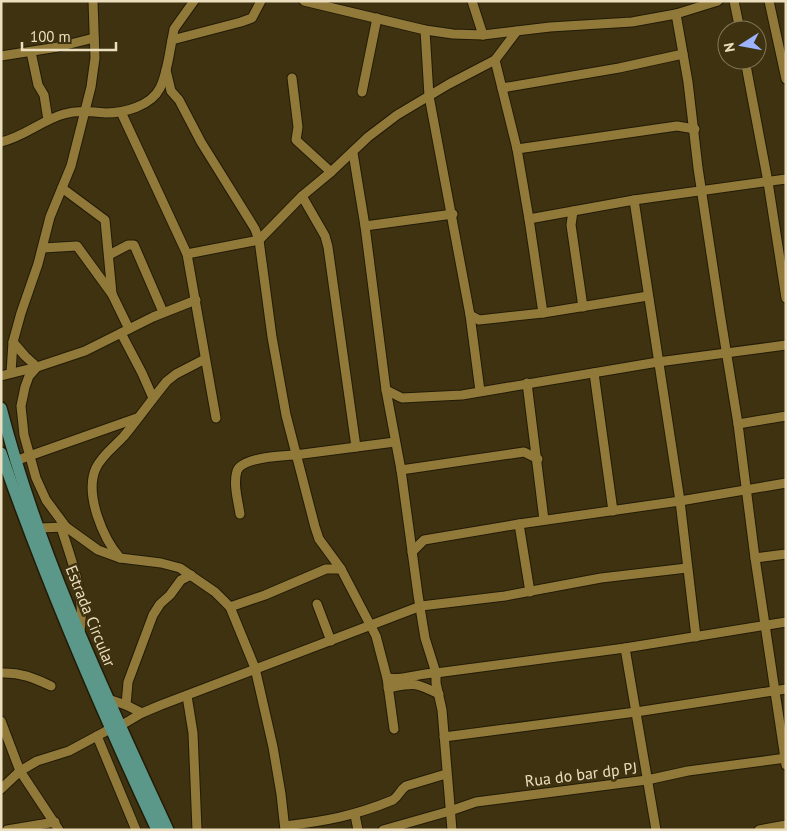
<svg xmlns="http://www.w3.org/2000/svg" width="787" height="831" viewBox="0 0 787 831" font-family="'PT Sans',sans-serif">
<style>
.lines{fill:none;stroke-linecap:round;stroke-linejoin:round}
.minor-casing{stroke:#221b07;stroke-width:11}
.major-casing{stroke:#221b07;stroke-width:14}
.minor{stroke:#917939;stroke-width:9}
.major{stroke:#5c9889;stroke-width:11}
.labels{text-anchor:middle;dominant-baseline:central;stroke-width:5;stroke-linejoin:round;paint-order:stroke}
.street-label{font-size:16px;fill:#ecdfc0;stroke:#3f3210}
</style>
<rect width="100%" height="100%" fill="#3f3210"/>
<g class="lines">
<g class="minor-casing">
<g id="minor">
<path d="M 304,1 L 425,30 L 453,34 L 483,35 L 550,27 L 632,22 L 676,14 L 718,1"/>
<path d="M 472,1 L 483,35"/>
<path d="M 734,1 L 740,30"/>
<path d="M 769,1 L 786,79"/>
<path d="M 676,14 L 688,82 L 698,168 L 720,313 L 738,424 L 755,558 L 786,765"/>
<path d="M 425,30 L 429,96 L 470,315 L 480,391"/>
<path d="M 172,40 L 174,29 L 194,1"/>
<path d="M 31,52 L 38,85 L 44,95 L 48,120"/>
<path d="M 1,56 L 58,47 L 94,38"/>
<path d="M 495,60 L 517,149 L 529,219 L 543,313"/>
<path d="M 745,60 L 768,182 L 786,298"/>
<path d="M 166,70 L 171,91 L 179,100 L 201,142 L 255,229 L 259,240 L 272,337 L 286,415 L 315,527 L 319,539 L 341,569 L 376,636 L 387,678 L 394,729"/>
<path d="M 292,78 L 298,127 L 296,140 L 331,172"/>
<path d="M 502,88 L 619,68 L 683,54"/>
<path d="M 362,92 L 377,18"/>
<path d="M 121,112 L 187,254 L 216,418"/>
<path d="M 1,142 C 24,137 42,120 64,114 C 79,110 92,112 106,113 C 124,113 151,106 160,88 C 167,74 169,55 172,40 L 241,22 L 252,18 L 261,1"/>
<path d="M 517,149 L 677,126 L 695,129"/>
<path d="M 353,153 L 365,226 L 386,390 L 401,470 L 418,595 L 425,638 L 436,673 L 436,683 L 442,710 L 452,830"/>
<path d="M 62,188 L 105,220 L 112,294 L 129,329"/>
<path d="M 302,196 L 325,236 L 328,247 L 356,447"/>
<path d="M 634,200 L 680,501 L 696,637"/>
<path d="M 573,211 L 571,225 L 583,307"/>
<path d="M 529,219 L 634,200 L 786,179"/>
<path d="M 365,226 L 453,214"/>
<path d="M 43,248 L 77,246 L 112,294"/>
<path d="M 187,254 L 259,240 L 302,196 L 331,172 L 368,137 L 397,115 L 449,84 L 495,60 L 517,31"/>
<path d="M 109,255 L 128,245 L 134,245 L 163,312"/>
<path d="M 470,315 L 479,320 L 543,313 L 648,296"/>
<path d="M 121,333 L 142,373 L 153,398"/>
<path d="M 13,342 L 25,356 L 37,367 L 29,376 L 25,387 L 21,406 L 24,435 L 36,478 L 46,500 L 66,527 L 98,550 L 120,558 L 161,563 L 180,568 L 215,592 L 230,607 L 255,668 L 273,747 L 281,794 L 285,830"/>
<path d="M 11,373 L 13,342 L 21,313 L 38,264 L 50,217 L 71,166 L 91,87 L 95,58 L 93,1"/>
<path d="M 594,373 L 613,511"/>
<path d="M 1,376 L 37,367 L 85,351 L 153,317 L 196,300"/>
<path d="M 527,383 L 544,520"/>
<path d="M 386,390 L 402,398 L 462,395 L 658,362 L 786,345"/>
<path d="M 738,424 L 786,416"/>
<path d="M 15,461 L 137,418"/>
<path d="M 401,470 L 524,452 L 538,459"/>
<path d="M 240,514 C 238,501 233,484 237,471 C 242,457 283,456 295,455 L 395,442"/>
<path d="M 519,524 L 530,592"/>
<path d="M 61,527 C 69,553 79,578 81,605 C 82,614 81,623 80,633"/>
<path d="M 39,528 L 66,527"/>
<path d="M 412,552 L 424,540 L 519,524 L 680,501 L 786,483"/>
<path d="M 120,558 C 103,538 84,494 96,468 C 102,455 115,446 124,436 C 139,418 152,399 167,381 L 176,374 L 205,359"/>
<path d="M 755,558 L 786,554"/>
<path d="M 317,604 L 331,641"/>
<path d="M 230,607 L 265,595 L 326,569 L 341,569"/>
<path d="M 625,648 L 656,830"/>
<path d="M 1,673 C 20,672 34,678 51,686"/>
<path d="M 387,678 C 403,681 419,673 436,673 L 625,648 L 786,622"/>
<path d="M 388,688 C 415,683 414,682 439,694"/>
<path d="M 187,696 L 193,733 L 197,830"/>
<path d="M 108,699 L 126,705 L 142,713"/>
<path d="M 126,705 L 128,682 L 153,615 L 160,604 L 170,595 L 181,580 L 191,575"/>
<path d="M 1,721 L 20,771 L 59,830"/>
<path d="M 120,726 L 142,713 L 161,705 L 421,606 L 505,596 L 601,578 L 687,568"/>
<path d="M 97,736 L 136,830"/>
<path d="M 444,737 L 636,712 L 786,689"/>
<path d="M 1,789 L 20,771 L 37,761 L 69,751 L 110,729"/>
<path d="M 355,815 L 358,830"/>
<path d="M 285,826 C 326,821 354,816 393,800 C 399,796 400,790 406,786 L 446,774"/>
<path d="M 7,830 L 55,822"/>
<path d="M 383,830 L 450,811 L 476,802 L 647,780 L 688,771 L 786,758"/>
<path d="M 759,830 L 786,825"/>
</g>
</g>
<g class="major-casing">
<g id="major">
<path d="M 1,408 C 39,555 105,693 168,830"/>
<path d="M 1,453 C 46,582 99,706 157,830"/>
</g>
</g>
<use href="#minor" class="minor"/>
<use href="#major" class="major"/>
</g>
<g class="labels">
<g class="street-label">
<text transform="translate(91 616) rotate(68)">Estrada Circular</text>
<text transform="translate(581 774) rotate(-7)">Rua do bar dp PJ</text>
</g>
</g>
<rect width="787" height="831" fill="none" stroke="#ecdfc0" stroke-width="5"/>
<g transform="translate(742 45) rotate(259)"><circle r="24" fill="#3f3210" stroke="#847756"/>
<path d="M0-4L9 19L0 12L-9 19Z" fill="#9bb4fd"/>
<text y="-8" font-size="14" font-weight="bold" text-anchor="middle" fill="#ecdfc0">N</text>
</g>
<path d="M22 42v8h94v-8" fill="none" stroke="#ecdfc0" stroke-width="2.5"/>
<text x="30" y="42" font-size="15" fill="#ecdfc0" stroke="#3f3210" stroke-width="4" paint-order="stroke">100 m</text>
</svg>
